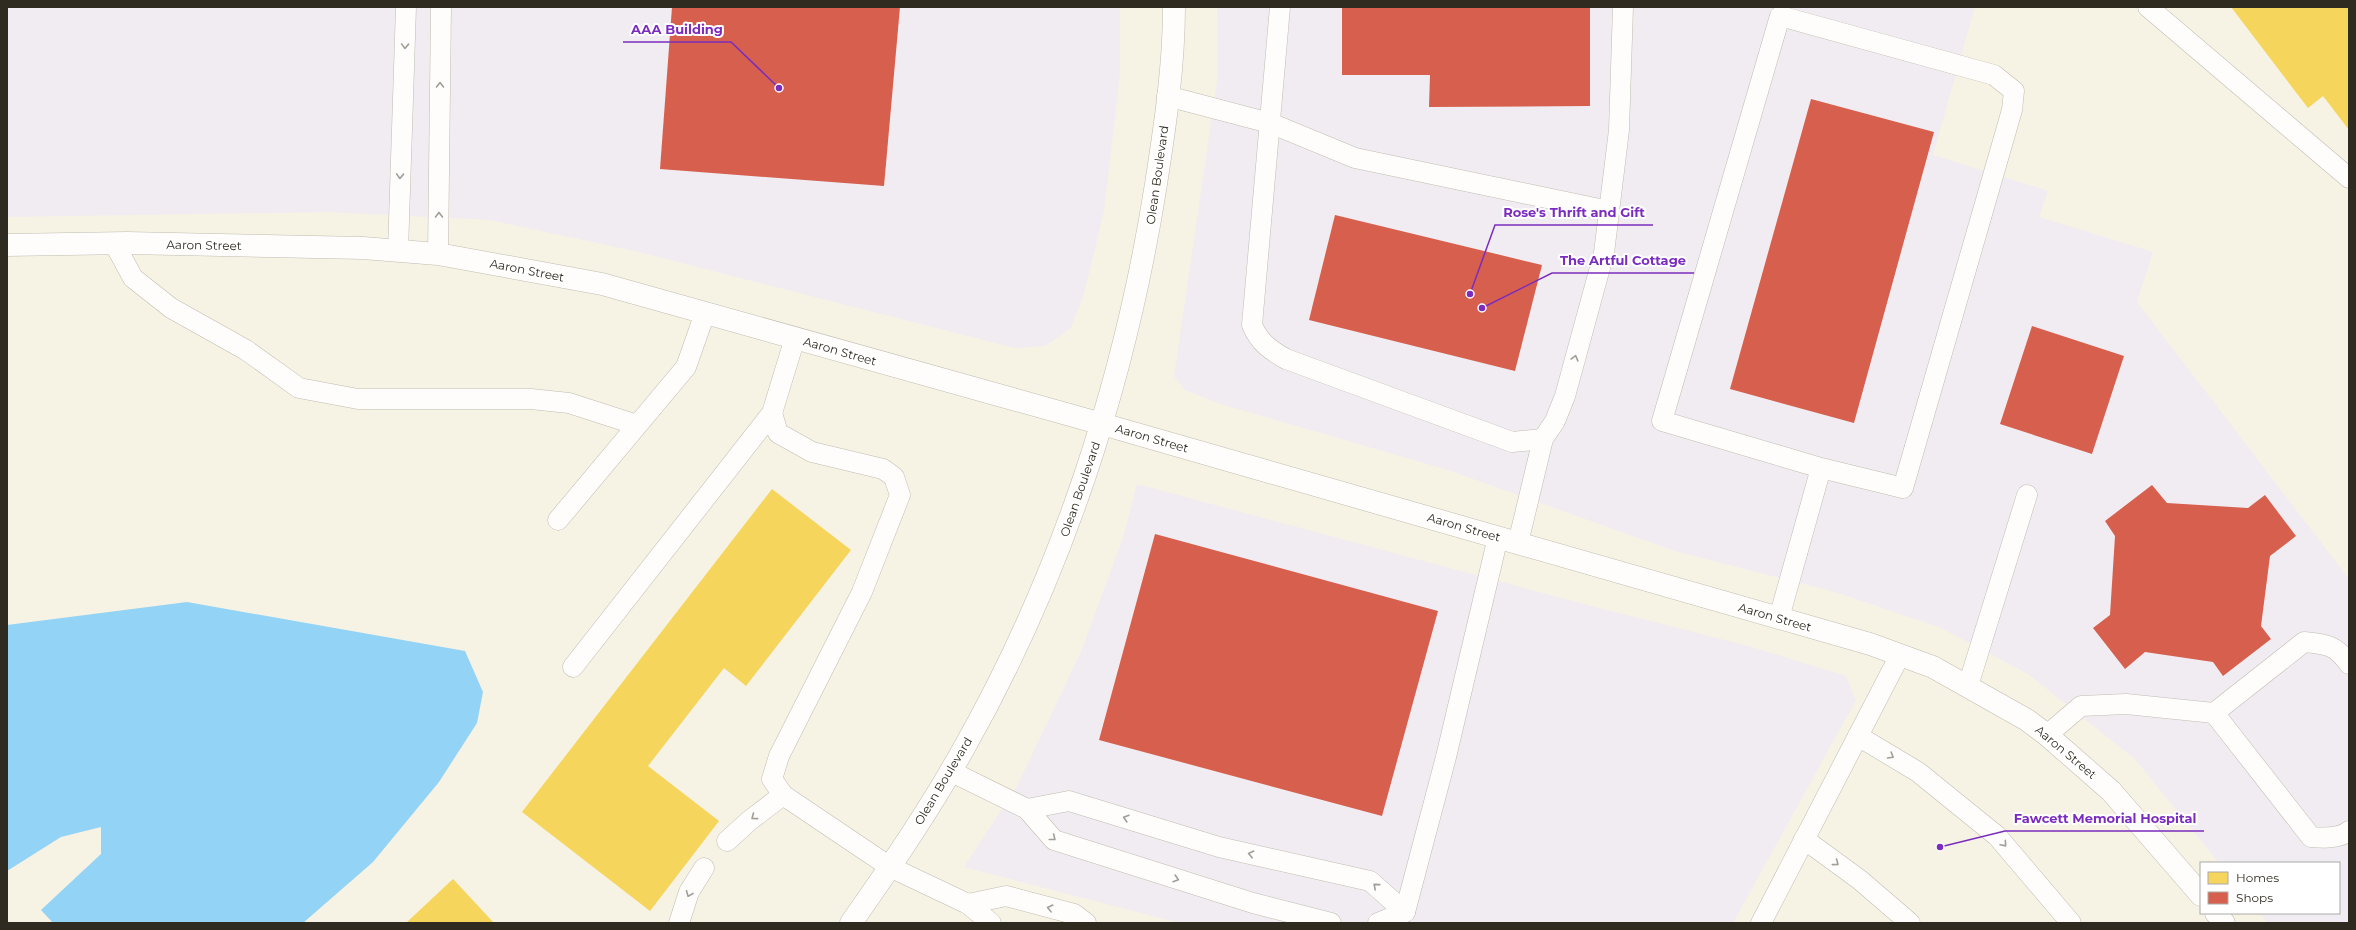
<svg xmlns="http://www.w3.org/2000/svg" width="2356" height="930" viewBox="0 0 2356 930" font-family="Montserrat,sans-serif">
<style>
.commercial{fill:#f1ecf2}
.water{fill:#93d3f6}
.homes{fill:#f6d55c}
.shops{fill:#d6604d}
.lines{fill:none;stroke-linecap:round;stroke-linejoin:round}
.service-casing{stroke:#c0bcb0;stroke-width:21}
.minor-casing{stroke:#c0bcb0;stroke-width:23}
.tertiary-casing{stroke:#c0bcb0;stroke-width:23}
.service{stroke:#fefdfb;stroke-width:20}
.minor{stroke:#fefdfb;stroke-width:22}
.tertiary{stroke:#fefdfb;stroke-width:22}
.oneway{stroke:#a19e98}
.labels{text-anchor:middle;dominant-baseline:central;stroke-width:4;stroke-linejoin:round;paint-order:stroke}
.street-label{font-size:12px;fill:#2f2b20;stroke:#fff}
.leader{fill:none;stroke:#7b2cbf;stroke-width:1.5}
.callout-dot{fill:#7b2cbf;stroke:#fff;stroke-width:1.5}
.callout-label{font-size:13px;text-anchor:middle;font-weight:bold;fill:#7b2cbf;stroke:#fff;stroke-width:4;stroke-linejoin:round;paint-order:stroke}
</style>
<rect width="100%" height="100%" fill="#f6f2e4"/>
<g class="commercial">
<path d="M 7,7 L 1120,7 L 1120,74 L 1104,211 L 1084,294 L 1071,328 L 1045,346 L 1015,348 L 639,252 L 490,220 L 328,212 L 7,217 Z"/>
<path d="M 1217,7 L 1975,7 L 1933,155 L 2048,191 L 2039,217 L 2153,252 L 2137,302 L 2349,579 L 2349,922 L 2268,923 L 2260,913 L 2339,913 L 2339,863 L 2219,863 L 2135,759 L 2028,674 L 1939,627 L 1835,592 L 1675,551 L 1448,470 L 1221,404 L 1185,390 L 1174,376 L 1218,75 Z"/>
<path d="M 1137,484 L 1580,603 L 1752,647 L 1846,676 L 1856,700 L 1733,923 L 1180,923 L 964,867 L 1017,786 L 1081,652 L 1124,535 Z"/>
</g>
<path class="water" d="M 187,602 L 465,651 L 483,692 L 477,723 L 439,782 L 373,862 L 303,923 L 53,923 L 41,910 L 101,854 L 101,827 L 61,837 L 7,871 L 7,625 Z"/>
<g class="homes">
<path d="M 2231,7 L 2349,7 L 2349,130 L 2323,96 L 2308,108 Z"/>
<path d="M 772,489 L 851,550 L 746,686 L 724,668 L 648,766 L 719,821 L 650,911 L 522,812 Z"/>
<path d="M 453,879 L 494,923 L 406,923 Z"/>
</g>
<g class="shops">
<path d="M 672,7 L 900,7 L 884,186 L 660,169 Z"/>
<path d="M 1342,7 L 1590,7 L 1590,106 L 1429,107 L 1430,75 L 1342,75 Z"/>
<path d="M 1811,99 L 1934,132 L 1854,423 L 1730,389 Z"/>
<path d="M 1335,215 L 1542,265 L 1515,371 L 1309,320 Z"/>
<path d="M 2032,326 L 2124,356 L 2092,454 L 2000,424 Z"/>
<path d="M 2152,485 L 2167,503 L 2248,508 L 2265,495 L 2296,536 L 2270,556 L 2261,626 L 2271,639 L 2223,676 L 2213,662 L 2145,652 L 2125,669 L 2093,628 L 2110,615 L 2115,536 L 2105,521 Z"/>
<path d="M 1155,534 L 1438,611 L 1382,816 L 1099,740 Z"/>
</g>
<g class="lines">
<g class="service-casing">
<g id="service">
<path d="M 1280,7 L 1252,325 C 1259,342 1270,350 1286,359 L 1512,442 L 1543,439"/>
<path d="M 2148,7 L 2349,178"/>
<path d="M 1167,96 L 1270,123 L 1355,158 L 1609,211"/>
<path d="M 114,243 L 133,278 L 171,308 L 246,350 L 299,388 L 358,399 L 531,399 L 569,403 L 637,425"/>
<path d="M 398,251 L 406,7"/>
<path d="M 438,254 L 441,7"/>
<path d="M 772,413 L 778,433 L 812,452 L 883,469 L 894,477 L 900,495 L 862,592 L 779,756 L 772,779 L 783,795 L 890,867 L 968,904 L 991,923"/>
<path d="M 558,520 L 686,367 L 705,313"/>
<path d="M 1518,543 L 1543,439 L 1555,421 L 1565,396 L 1604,253 L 1619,130 L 1623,7"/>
<path d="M 1779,618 L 1821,468 L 1903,488 L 2012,110 L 2014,91 L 1994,75 L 1780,16 L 1662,421 L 1821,468"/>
<path d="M 2349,664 C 2336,645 2326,644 2304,642 L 2214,713 L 2311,837 C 2323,838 2339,839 2349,831"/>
<path d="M 573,667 L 772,413 L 795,338"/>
<path d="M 1968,686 L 2027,495"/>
<path d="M 2047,735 L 2081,706 L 2126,704 L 2214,713"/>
<path d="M 1858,736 L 1918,772 L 1997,836 L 2071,923"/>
<path d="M 950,771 L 1027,809 L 1054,840 L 1253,903 L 1331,923"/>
<path d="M 1027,809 L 1069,801 L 1219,847 L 1370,881 L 1405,912"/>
<path d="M 1804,839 L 1860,880 L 1910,923"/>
<path d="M 727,841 L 749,821 L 783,795"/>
<path d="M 968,904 L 1006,896 L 1074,914 L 1086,923"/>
<path d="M 1405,912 L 1446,757 L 1498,537"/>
<path d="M 679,923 L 689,892 L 704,868"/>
<path d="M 1378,923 L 1405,912"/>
<path d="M 1761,923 L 1900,655"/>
</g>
</g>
<g class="minor-casing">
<g id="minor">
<path d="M 7,245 L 127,243 L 363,248 L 438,254 L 602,284 L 1102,424 L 1870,644 L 1933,667 L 2027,720 L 2047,735 L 2111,791 L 2201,895"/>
<path d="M 2216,913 L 2224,923"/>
</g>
</g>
<g class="tertiary-casing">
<path id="tertiary" d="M 851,923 C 891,866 930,809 964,748 C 1062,575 1125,381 1156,184 C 1165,126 1174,66 1174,7"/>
</g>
<use href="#service" class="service"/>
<use href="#minor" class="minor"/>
<use href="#tertiary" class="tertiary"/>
</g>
<defs><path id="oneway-chevron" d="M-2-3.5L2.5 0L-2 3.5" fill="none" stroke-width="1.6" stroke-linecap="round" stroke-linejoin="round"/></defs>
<g class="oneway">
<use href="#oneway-chevron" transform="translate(405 46) rotate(92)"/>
<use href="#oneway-chevron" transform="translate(440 85) rotate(-90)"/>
<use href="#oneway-chevron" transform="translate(400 176) rotate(92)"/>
<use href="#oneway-chevron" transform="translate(439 215) rotate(-90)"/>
<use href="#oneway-chevron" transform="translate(1575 358) rotate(-75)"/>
<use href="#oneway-chevron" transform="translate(1891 756) rotate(31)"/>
<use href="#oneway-chevron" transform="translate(754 817) rotate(143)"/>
<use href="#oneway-chevron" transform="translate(1126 818) rotate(-163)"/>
<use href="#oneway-chevron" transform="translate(1053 838) rotate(39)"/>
<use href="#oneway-chevron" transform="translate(2004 844) rotate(49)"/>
<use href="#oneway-chevron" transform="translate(1251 854) rotate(-167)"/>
<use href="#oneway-chevron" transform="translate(1836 863) rotate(37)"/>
<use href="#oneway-chevron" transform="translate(1176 879) rotate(17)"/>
<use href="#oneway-chevron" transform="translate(1376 886) rotate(-139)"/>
<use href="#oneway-chevron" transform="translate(689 894) rotate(112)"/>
<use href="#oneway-chevron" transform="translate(1050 908) rotate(-166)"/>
</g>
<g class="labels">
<g class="street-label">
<text transform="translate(1157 175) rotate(-82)">Olean Boulevard</text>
<text transform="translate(204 245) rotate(1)">Aaron Street</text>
<text transform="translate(527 270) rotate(11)">Aaron Street</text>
<text transform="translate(840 351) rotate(16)">Aaron Street</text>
<text transform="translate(1152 438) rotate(16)">Aaron Street</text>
<text transform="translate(1080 489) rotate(-71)">Olean Boulevard</text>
<text transform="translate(1464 527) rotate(16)">Aaron Street</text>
<text transform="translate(1775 617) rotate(16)">Aaron Street</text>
<text transform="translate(2066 752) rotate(40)">Aaron Street</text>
<text transform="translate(943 781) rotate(-59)">Olean Boulevard</text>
</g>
</g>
<path class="leader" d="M779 88L731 42H623M1470 294L1495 225H1653M1482 308L1552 273H1694M1940 847L2005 831H2204"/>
<g class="callout-dot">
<circle cx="779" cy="88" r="4"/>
<circle cx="1470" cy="294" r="4"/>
<circle cx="1482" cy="308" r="4"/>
<circle cx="1940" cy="847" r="4"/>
</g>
<g class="callout-label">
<text x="677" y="34">AAA Building</text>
<text x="1574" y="217">Rose's Thrift and Gift</text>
<text x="1623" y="265">The Artful Cottage</text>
<text x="2105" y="823">Fawcett Memorial Hospital</text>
</g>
<rect width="2356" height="930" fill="none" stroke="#2f2b20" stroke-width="16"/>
<rect x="2200" y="862" width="140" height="52" fill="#ffffff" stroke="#acaaa6"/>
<rect x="2208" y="872" width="20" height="12" fill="#f6d55c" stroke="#acaaa6"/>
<text x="2236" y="882" font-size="12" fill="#2f2b20">Homes</text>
<rect x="2208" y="892" width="20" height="12" fill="#d6604d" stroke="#acaaa6"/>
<text x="2236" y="902" font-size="12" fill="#2f2b20">Shops</text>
</svg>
